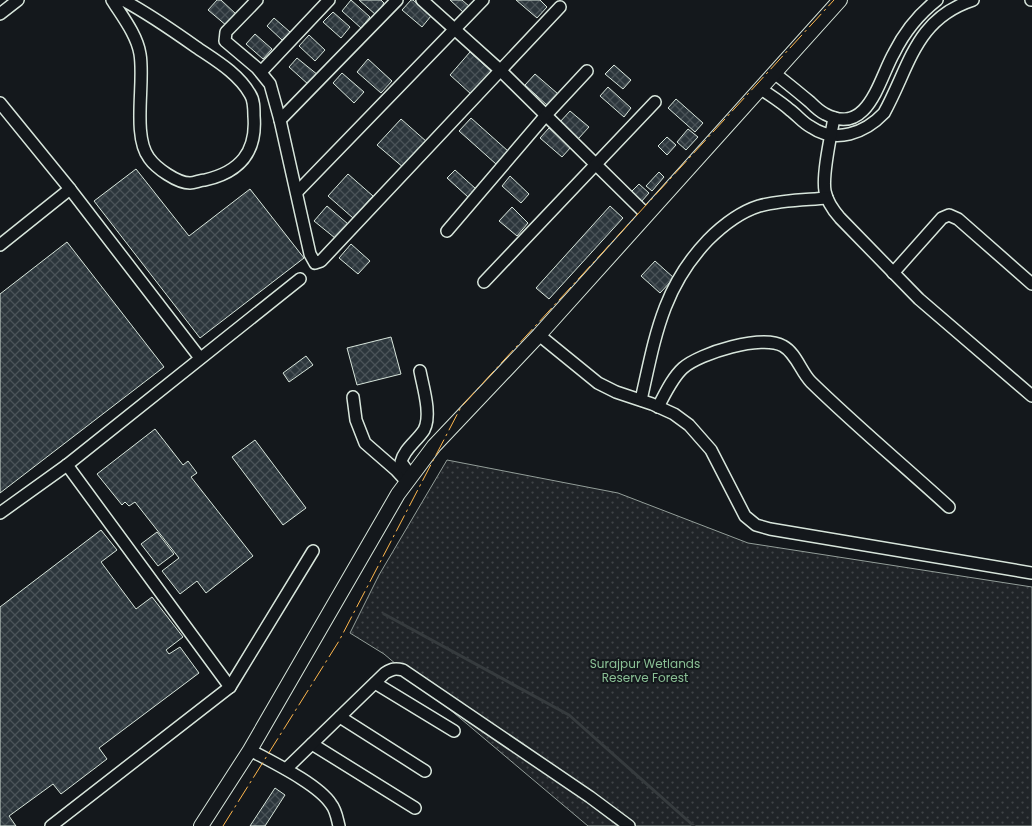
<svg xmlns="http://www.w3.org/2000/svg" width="1032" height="826" viewBox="0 0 1032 826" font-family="Poppins,sans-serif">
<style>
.park{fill:url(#park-dots);stroke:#939e99}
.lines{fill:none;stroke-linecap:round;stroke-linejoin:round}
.stream{stroke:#363b3e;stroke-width:3}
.building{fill:url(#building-cross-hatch);stroke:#d8e6dc}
.minor-casing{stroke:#d8e6dc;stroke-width:14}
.major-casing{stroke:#d8e6dc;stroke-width:16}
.minor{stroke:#14181c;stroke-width:11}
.major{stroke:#14181c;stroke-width:14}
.power{stroke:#ffb74d;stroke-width:1;stroke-dasharray:18 4 2.5 4;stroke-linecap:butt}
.labels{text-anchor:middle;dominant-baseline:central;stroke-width:4;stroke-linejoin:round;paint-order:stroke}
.park-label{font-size:12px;fill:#8ac095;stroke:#14181c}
</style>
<defs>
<pattern id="park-dots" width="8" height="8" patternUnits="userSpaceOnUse" patternTransform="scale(1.25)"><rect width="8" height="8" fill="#202428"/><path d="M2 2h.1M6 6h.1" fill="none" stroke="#404447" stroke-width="1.8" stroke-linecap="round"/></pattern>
<pattern id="building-cross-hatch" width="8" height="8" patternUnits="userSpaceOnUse" patternTransform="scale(1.25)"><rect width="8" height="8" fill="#2c363c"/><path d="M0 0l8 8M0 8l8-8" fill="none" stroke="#4a5358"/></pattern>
</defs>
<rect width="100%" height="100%" fill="#14181c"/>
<path class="park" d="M 447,460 L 618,493 L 748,543 L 1032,587 L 1032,826 L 588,826 L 384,654 L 350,633 L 379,575 Z"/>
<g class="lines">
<path class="stream" d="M 384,614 L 569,715 L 694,826"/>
</g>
<g class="building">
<path d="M 217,0 L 221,0 L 237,15 L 227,26 L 208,10 Z"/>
<path d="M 351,0 L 370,17 L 361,28 L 342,11 Z"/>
<path d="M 359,0 L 381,0 L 384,3 L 376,15 Z"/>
<path d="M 411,0 L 413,0 L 431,16 L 422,27 L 402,10 Z"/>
<path d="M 450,0 L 462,0 L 470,7 L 464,13 Z"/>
<path d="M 516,0 L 540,0 L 547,7 L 537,18 Z"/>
<path d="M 333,12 L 350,27 L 341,38 L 323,22 Z"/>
<path d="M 274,18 L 290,32 L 282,40 L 267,26 Z"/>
<path d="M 255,34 L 272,49 L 263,59 L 246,44 Z"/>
<path d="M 309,35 L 325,50 L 315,61 L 299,46 Z"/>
<path d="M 470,52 L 491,71 L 471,94 L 450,75 Z"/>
<path d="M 297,58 L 318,75 L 309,85 L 289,67 Z"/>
<path d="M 368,59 L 392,81 L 381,93 L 357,72 Z"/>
<path d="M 614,65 L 631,80 L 623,89 L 605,74 Z"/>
<path d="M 342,73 L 364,92 L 354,103 L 333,83 Z"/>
<path d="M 535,74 L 558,94 L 548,106 L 525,85 Z"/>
<path d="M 608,87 L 631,108 L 624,117 L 600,96 Z"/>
<path d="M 676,99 L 703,123 L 695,132 L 668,108 Z"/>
<path d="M 570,111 L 589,127 L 578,139 L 559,123 Z"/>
<path d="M 471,118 L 508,151 L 496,164 L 459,131 Z"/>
<path d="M 401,119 L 427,142 L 404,168 L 377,145 Z"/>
<path d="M 549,128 L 571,147 L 562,157 L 540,138 Z"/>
<path d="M 688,129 L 698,137 L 686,150 L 677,142 Z"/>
<path d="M 667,137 L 676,145 L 667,155 L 658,146 Z"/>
<path d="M 136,169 L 189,236 L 250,189 L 304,258 L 200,338 L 94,201 Z"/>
<path d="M 455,170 L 476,189 L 468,197 L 447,178 Z"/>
<path d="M 659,172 L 664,177 L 652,191 L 646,186 Z"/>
<path d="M 348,174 L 373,196 L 353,218 L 328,196 Z"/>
<path d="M 510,176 L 529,194 L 521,203 L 502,186 Z"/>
<path d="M 639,184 L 649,193 L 641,202 L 631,192 Z"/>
<path d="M 327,206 L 348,224 L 335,238 L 314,221 Z"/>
<path d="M 610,206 L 623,218 L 549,299 L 536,288 Z"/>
<path d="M 512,207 L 528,223 L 517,236 L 499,221 Z"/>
<path d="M 67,242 L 164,367 L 0,493 L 0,294 Z"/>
<path d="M 351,244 L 370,261 L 358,274 L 339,258 Z"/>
<path d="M 655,261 L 674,278 L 660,293 L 641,276 Z"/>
<path d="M 391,337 L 401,374 L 357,385 L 347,348 Z"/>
<path d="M 306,356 L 313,365 L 289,382 L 283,373 Z"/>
<path d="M 155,429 L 183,465 L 188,461 L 197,473 L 191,477 L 253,556 L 206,593 L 197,581 L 180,594 L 162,571 L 179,558 L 135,502 L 129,506 L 125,502 L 122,505 L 97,474 Z"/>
<path d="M 255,440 L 306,508 L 283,525 L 232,457 Z"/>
<path d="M 101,530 L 117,550 L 101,562 L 136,609 L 152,597 L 183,637 L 166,650 L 169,654 L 180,647 L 199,673 L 99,748 L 107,759 L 61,794 L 53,784 L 9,816 L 16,826 L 0,826 L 0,607 Z"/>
<path d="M 157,532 L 174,554 L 158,566 L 141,544 Z"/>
<path d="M 275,788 L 285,795 L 265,826 L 250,826 Z"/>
</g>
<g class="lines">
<g class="minor-casing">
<g id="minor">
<path d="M 112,0 C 122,16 137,35 140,54 C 145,82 132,136 149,158 C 156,168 177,183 190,183 C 195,183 200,180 205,180 C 240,172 257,152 254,116 C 254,108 254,100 250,94 C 238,73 215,60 196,47 C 172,30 149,14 123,0"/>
<path d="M 257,0 L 226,32 L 225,41 L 257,68 L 270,84 L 280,120 L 310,254 L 315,263 L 321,261 L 560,7"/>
<path d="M 422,0 L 500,70 L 647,215"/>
<path d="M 1031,0 L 1032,0"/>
<path d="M 0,14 L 18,0"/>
<path d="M 261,72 L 329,0"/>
<path d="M 774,73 C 786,82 798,92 810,102 C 814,106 819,111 825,114 C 868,137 879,79 894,53 C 904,33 919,14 937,0"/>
<path d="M 761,89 C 771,96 781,102 790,110 C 797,115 803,123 811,127 C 836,144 865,133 884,113 C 910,66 915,19 973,0"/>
<path d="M 0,103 L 70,189 L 200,358"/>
<path d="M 834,118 C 831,135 822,174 825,191 C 827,202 833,210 840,218 L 919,299 L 1032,396"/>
<path d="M 280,120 L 397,0"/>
<path d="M 297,192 L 483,0"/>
<path d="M 447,231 L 546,115 L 587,71"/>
<path d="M 0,245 L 70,189"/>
<path d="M 893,273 L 942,218 L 949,215 L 958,219 L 1032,284"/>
<path d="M 484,282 L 655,102"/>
<path d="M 539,335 L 598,383 L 616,392 L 652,404 L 674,414 L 689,425 L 711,450 L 745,516 L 756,525 L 770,529 L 1032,573"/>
<path d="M 353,397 L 356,420 L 365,443 L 396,470 L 407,482"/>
<path d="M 641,400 C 655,338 662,288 708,240 C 722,226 740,212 759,206 C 781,200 805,200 827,198"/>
<path d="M 658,407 C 665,394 672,378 683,368 C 700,353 762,334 783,346 C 796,353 801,372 811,382 C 855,425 903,465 949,507"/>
<path d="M 67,465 L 230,687"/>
<path d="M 411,476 L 401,462 C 404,449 417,441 424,430 C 432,415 423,387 420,371"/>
<path d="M 0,513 L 67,465 L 300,279"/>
<path d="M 375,683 L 454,731"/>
<path d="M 340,717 L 425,771"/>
<path d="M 312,744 L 415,808"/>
<path d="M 250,750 C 272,762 318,784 331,804 C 336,810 337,818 339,826"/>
<path d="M 286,769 L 385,673 C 392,669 395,668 403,670 L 590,797 L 629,826"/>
<path d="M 51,826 L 230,687 L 313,551"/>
</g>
</g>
<g class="major-casing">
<path id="major" d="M 201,826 L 250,750 L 398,494 L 434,446 L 539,335 L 840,0"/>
</g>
<use href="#minor" class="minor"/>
<use href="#major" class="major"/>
<path class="power" d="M 223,826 L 339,641 L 461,407 L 834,0"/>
</g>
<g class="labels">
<g class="park-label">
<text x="645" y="663">Surajpur Wetlands<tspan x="645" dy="14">Reserve Forest</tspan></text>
</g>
</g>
</svg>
